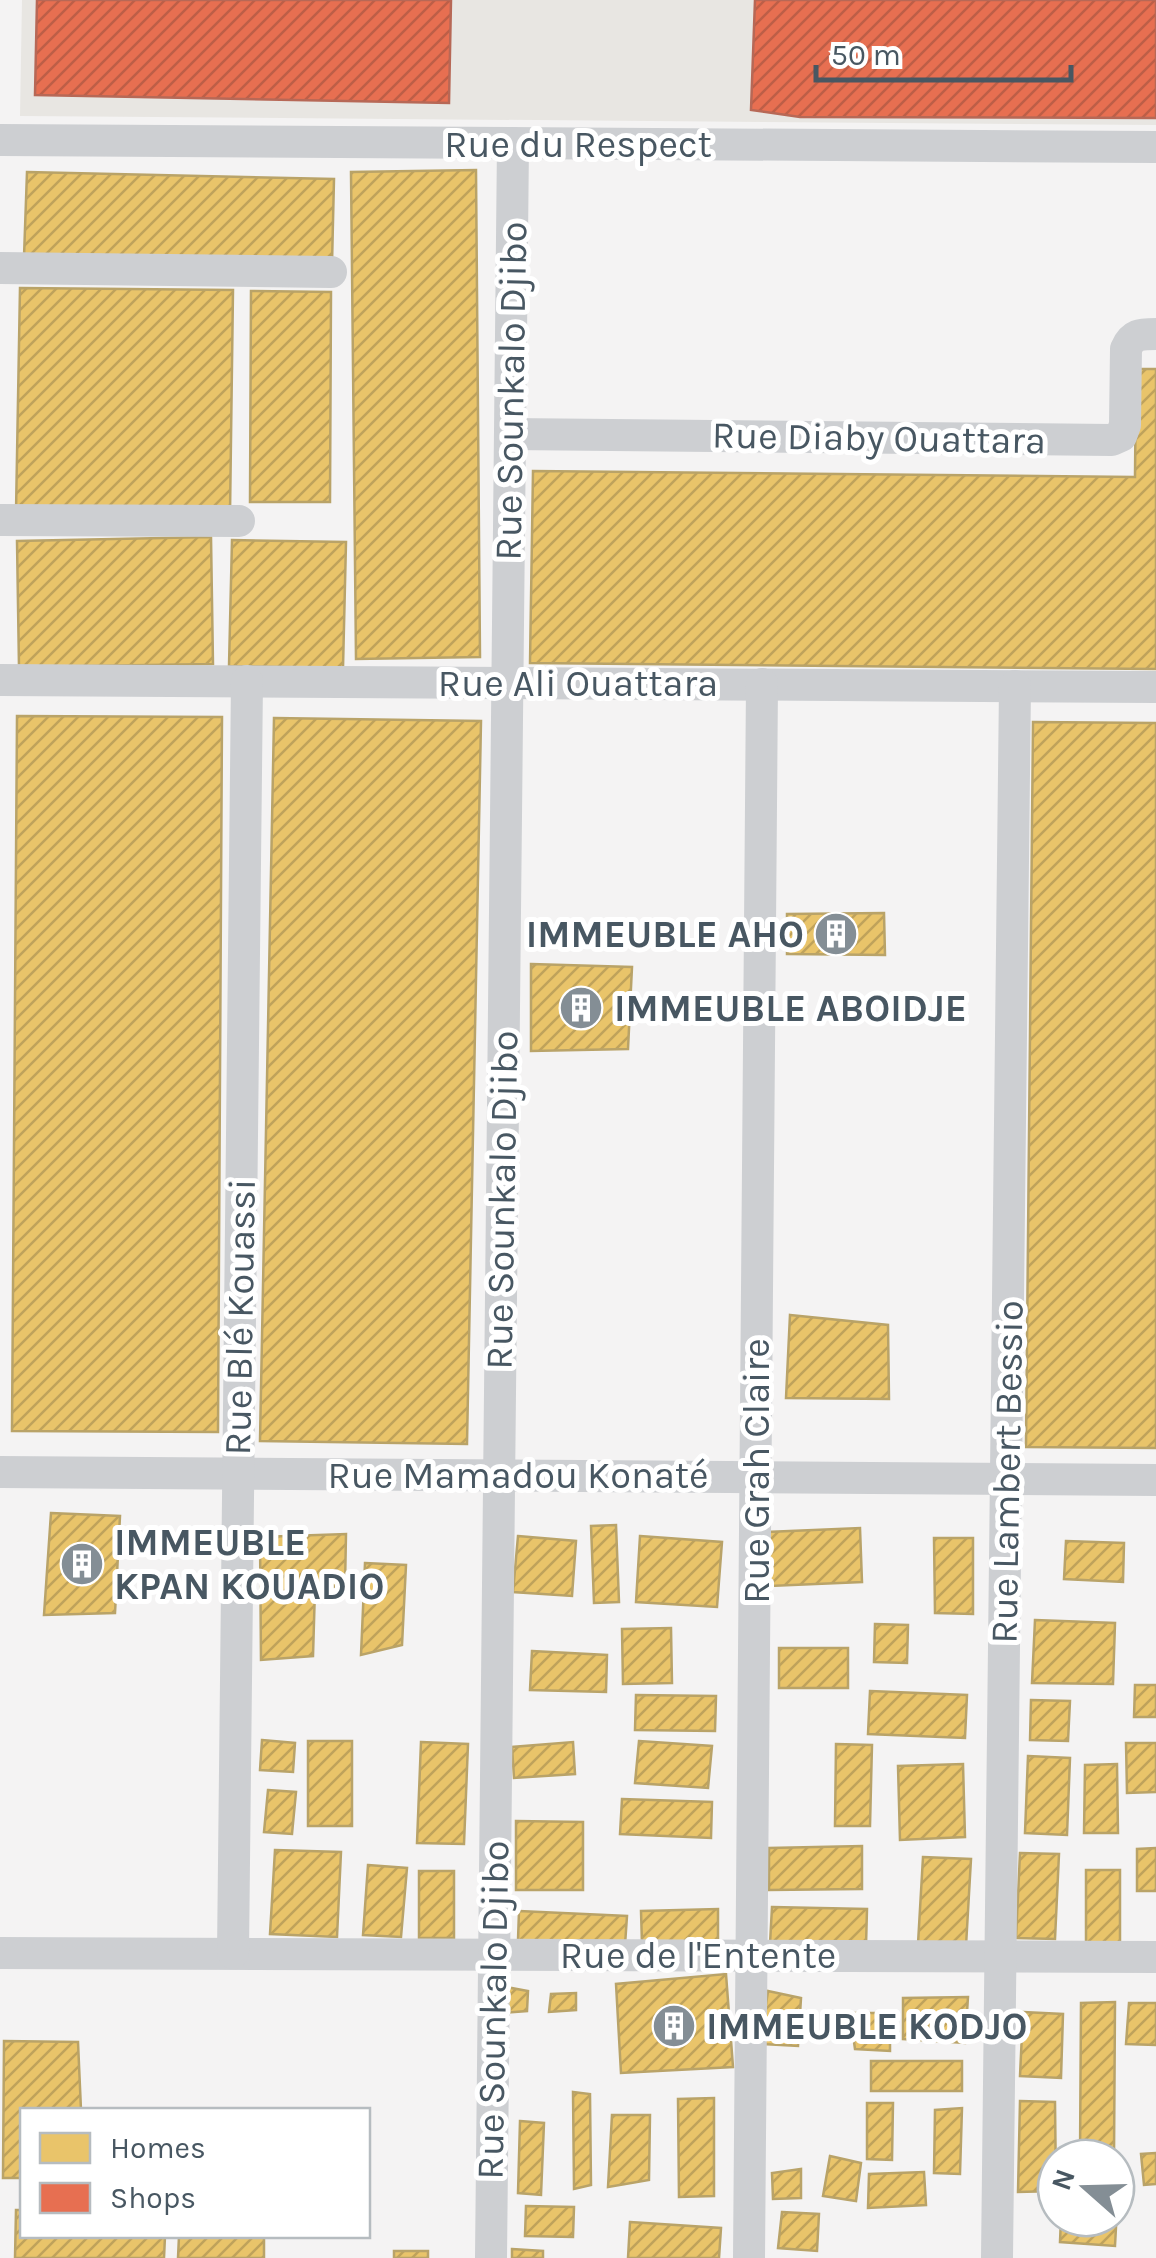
<svg xmlns="http://www.w3.org/2000/svg" width="1156" height="2258" viewBox="0 0 1156 2258" font-family="Karla,sans-serif">
<style>
.commercial{fill:#e8e6e2}
.homes{fill:url(#homes-hatch);stroke:#b9a368;stroke-width:2.5}
.shops{fill:url(#shops-hatch);stroke:#b76856;stroke-width:2.5}
.lines{fill:none;stroke-linecap:round;stroke-linejoin:round}
.minor{stroke:#cdcfd2;stroke-width:32}
.labels{text-anchor:middle;dominant-baseline:central;stroke-width:10;stroke-linejoin:round;paint-order:stroke}
.street-label{font-size:38px;fill:#485762;stroke:#fff}
.poi-label{font-size:38px;font-weight:bold;fill:#485762;stroke:#fff;text-anchor:start}
</style>
<defs>
<pattern id="homes-hatch" width="6" height="6" patternUnits="userSpaceOnUse" patternTransform="scale(2.5)"><rect width="6" height="6" fill="#e9c46a"/><path d="M-1 1l2-2M0 6l6-6M5 7l2-2" fill="none" stroke="#bfa25b"/></pattern>
<pattern id="shops-hatch" width="6" height="6" patternUnits="userSpaceOnUse" patternTransform="scale(2.5)"><rect width="6" height="6" fill="#e76f51"/><path d="M-1 1l2-2M0 6l6-6M5 7l2-2" fill="none" stroke="#bd5e47"/></pattern>
</defs>
<rect width="100%" height="100%" fill="#f4f3f3"/>
<path class="commercial" d="M 22,0 L 1156,0 L 1156,125 L 20,116 Z"/>
<g class="homes">
<path d="M 476,170 L 480,657 L 356,659 L 351,172 Z"/>
<path d="M 27,172 L 334,179 L 332,264 L 24,257 Z"/>
<path d="M 20,288 L 233,290 L 230,514 L 16,512 Z"/>
<path d="M 251,291 L 331,292 L 330,502 L 250,502 Z"/>
<path d="M 1136,369 L 1156,369 L 1156,669 L 530,663 L 533,471 L 1135,477 Z"/>
<path d="M 211,537 L 213,664 L 19,667 L 17,541 Z"/>
<path d="M 232,540 L 346,542 L 343,668 L 229,666 Z"/>
<path d="M 17,716 L 222,717 L 218,1432 L 12,1431 Z"/>
<path d="M 274,718 L 481,721 L 467,1444 L 260,1441 Z"/>
<path d="M 1033,722 L 1156,723 L 1156,1448 L 1026,1447 Z"/>
<path d="M 884,913 L 885,955 L 787,954 L 787,914 Z"/>
<path d="M 531,964 L 632,967 L 628,1049 L 531,1051 Z"/>
<path d="M 790,1315 L 888,1325 L 889,1399 L 786,1398 Z"/>
<path d="M 51,1513 L 120,1516 L 115,1613 L 44,1615 Z"/>
<path d="M 616,1525 L 619,1602 L 594,1603 L 591,1526 Z"/>
<path d="M 860,1528 L 862,1582 L 770,1586 L 767,1532 Z"/>
<path d="M 346,1534 L 345,1586 L 315,1588 L 313,1656 L 261,1660 L 260,1537 Z"/>
<path d="M 518,1536 L 576,1541 L 572,1596 L 513,1592 Z"/>
<path d="M 640,1536 L 722,1542 L 717,1607 L 636,1602 Z"/>
<path d="M 934,1538 L 973,1538 L 973,1614 L 935,1613 Z"/>
<path d="M 1066,1541 L 1124,1543 L 1123,1582 L 1064,1579 Z"/>
<path d="M 365,1563 L 406,1565 L 402,1645 L 361,1655 Z"/>
<path d="M 1035,1620 L 1115,1623 L 1113,1684 L 1032,1683 Z"/>
<path d="M 875,1624 L 908,1625 L 907,1663 L 874,1662 Z"/>
<path d="M 671,1628 L 672,1683 L 623,1684 L 622,1629 Z"/>
<rect x="779" y="1648" width="69" height="40"/>
<path d="M 532,1651 L 607,1655 L 606,1692 L 530,1690 Z"/>
<path d="M 1135,1685 L 1156,1685 L 1156,1717 L 1134,1717 Z"/>
<path d="M 870,1691 L 967,1695 L 965,1738 L 868,1734 Z"/>
<path d="M 636,1695 L 716,1696 L 715,1731 L 635,1730 Z"/>
<path d="M 1031,1700 L 1070,1701 L 1068,1741 L 1030,1740 Z"/>
<path d="M 262,1740 L 295,1743 L 293,1772 L 260,1770 Z"/>
<rect x="308" y="1741" width="44" height="85"/>
<path d="M 639,1741 L 712,1746 L 708,1788 L 635,1783 Z"/>
<path d="M 421,1742 L 468,1744 L 464,1844 L 417,1843 Z"/>
<path d="M 573,1742 L 575,1774 L 514,1778 L 512,1747 Z"/>
<path d="M 1126,1743 L 1156,1743 L 1156,1792 L 1127,1793 Z"/>
<path d="M 836,1744 L 872,1745 L 870,1826 L 835,1826 Z"/>
<path d="M 1028,1756 L 1070,1758 L 1067,1835 L 1025,1833 Z"/>
<path d="M 963,1764 L 965,1837 L 900,1840 L 898,1766 Z"/>
<path d="M 1117,1764 L 1118,1833 L 1084,1833 L 1085,1765 Z"/>
<path d="M 268,1790 L 296,1792 L 292,1834 L 264,1832 Z"/>
<path d="M 622,1799 L 712,1802 L 711,1838 L 620,1834 Z"/>
<path d="M 516,1821 L 583,1822 L 583,1890 L 516,1890 Z"/>
<path d="M 862,1846 L 862,1889 L 769,1890 L 769,1848 Z"/>
<path d="M 1156,1848 L 1156,1891 L 1137,1891 L 1137,1849 Z"/>
<path d="M 275,1850 L 341,1852 L 337,1937 L 270,1934 Z"/>
<path d="M 1020,1853 L 1059,1854 L 1055,1939 L 1016,1938 Z"/>
<path d="M 923,1857 L 971,1859 L 966,1946 L 918,1944 Z"/>
<path d="M 368,1865 L 407,1868 L 401,1937 L 363,1935 Z"/>
<rect x="1086" y="1870" width="34" height="73"/>
<rect x="419" y="1871" width="35" height="67"/>
<path d="M 772,1907 L 867,1909 L 866,1946 L 770,1944 Z"/>
<path d="M 718,1909 L 718,1943 L 642,1944 L 641,1911 Z"/>
<path d="M 519,1911 L 627,1916 L 625,1945 L 518,1940 Z"/>
<path d="M 726,1974 L 733,2067 L 621,2073 L 616,1984 Z"/>
<path d="M 506,1987 L 528,1991 L 527,2011 L 501,2013 Z"/>
<path d="M 768,1991 L 801,1998 L 798,2046 L 760,2044 Z"/>
<path d="M 576,1993 L 576,2010 L 549,2012 L 551,1994 Z"/>
<path d="M 968,1997 L 965,2043 L 903,2039 L 903,1998 Z"/>
<path d="M 1115,2002 L 1114,2158 L 1080,2158 L 1081,2003 Z"/>
<path d="M 1129,2003 L 1156,2003 L 1156,2045 L 1126,2044 Z"/>
<path d="M 1023,2012 L 1063,2014 L 1061,2078 L 1020,2076 Z"/>
<path d="M 850,2013 L 890,2013 L 890,2051 L 855,2049 Z"/>
<path d="M 4,2041 L 78,2042 L 81,2110 L 22,2110 L 22,2178 L 3,2178 Z"/>
<rect x="871" y="2061" width="91" height="30"/>
<path d="M 573,2092 L 590,2094 L 591,2185 L 574,2189 Z"/>
<path d="M 714,2098 L 714,2196 L 679,2197 L 678,2099 Z"/>
<path d="M 1020,2101 L 1055,2102 L 1056,2191 L 1018,2192 Z"/>
<path d="M 867,2103 L 893,2103 L 892,2160 L 867,2159 Z"/>
<path d="M 962,2108 L 960,2174 L 934,2173 L 935,2110 Z"/>
<path d="M 612,2115 L 650,2115 L 649,2180 L 608,2187 Z"/>
<path d="M 520,2121 L 544,2123 L 541,2195 L 518,2193 Z"/>
<path d="M 1156,2153 L 1156,2184 L 1144,2185 L 1141,2154 Z"/>
<path d="M 830,2156 L 861,2163 L 856,2201 L 823,2196 Z"/>
<path d="M 801,2169 L 801,2198 L 773,2199 L 772,2173 Z"/>
<path d="M 924,2172 L 926,2205 L 868,2208 L 869,2174 Z"/>
<path d="M 526,2206 L 574,2207 L 573,2237 L 525,2236 Z"/>
<path d="M 1116,2207 L 1117,2208 L 1115,2246 L 1060,2242 L 1061,2218 L 1116,2218 Z"/>
<path d="M 16,2210 L 22,2210 L 22,2236 L 165,2236 L 164,2258 L 15,2258 Z"/>
<path d="M 782,2212 L 819,2214 L 817,2251 L 778,2248 Z"/>
<path d="M 630,2222 L 721,2228 L 719,2258 L 628,2258 Z"/>
<path d="M 179,2236 L 264,2236 L 264,2258 L 178,2258 Z"/>
<path d="M 512,2249 L 543,2251 L 543,2258 L 512,2258 Z"/>
<rect x="394" y="2251" width="34" height="7"/>
</g>
<g class="shops">
<path d="M 37,0 L 451,0 L 449,103 L 35,95 Z"/>
<path d="M 755,0 L 1156,0 L 1156,118 L 800,117 L 751,110 Z"/>
</g>
<g class="lines">
<g class="minor">
<path d="M 0,140 L 1156,147"/>
<path d="M 0,268 L 331,272"/>
<path d="M 510,434 L 1112,440 L 1121,436 L 1125,425 L 1126,349 C 1132,334 1140,334 1156,334"/>
<path d="M 0,520 L 239,521"/>
<path d="M 0,680 L 1156,687"/>
<path d="M 0,1472 L 1156,1480"/>
<path d="M 0,1953 L 1156,1957"/>
<path d="M 233,1953 L 247,681"/>
<path d="M 491,2258 L 513,143"/>
<path d="M 749,2258 L 762,684"/>
<path d="M 997,2258 L 1015,686"/>
</g>
</g>
<defs>
<g id="building-disc" transform="scale(2.25)"><circle r="9.5" fill="#848e95" stroke="#fff"/><path d="M-4-6H4V6H1V3H-1V6H-4ZM-2.5-4.3h1.7v1.8h-1.7ZM.8-4.3h1.7v1.8H.8ZM-2.5-1h1.7V.8h-1.7ZM.8-1h1.7V.8H.8Z" fill="#fff"/></g>
</defs>
<g fill-rule="evenodd">
<use href="#building-disc" x="836" y="934"/>
<use href="#building-disc" x="581" y="1008"/>
<use href="#building-disc" x="82" y="1564"/>
<use href="#building-disc" x="674" y="2026"/>
</g>
<g class="labels">
<g class="street-label">
<text x="578" y="144">Rue du Respect</text>
<text transform="translate(511 391) rotate(-89)">Rue Sounkalo Djibo</text>
<text transform="translate(879 438) rotate(1)">Rue Diaby Ouattara</text>
<text x="578" y="683">Rue Ali Ouattara</text>
<text transform="translate(502 1200) rotate(-89)">Rue Sounkalo Djibo</text>
<text transform="translate(240 1317) rotate(-89)">Rue Blé Kouassi</text>
<text transform="translate(756 1471) rotate(-90)">Rue Grah Claire</text>
<text transform="translate(1007 1472) rotate(-89)">Rue Lambert Bessio</text>
<text x="518" y="1475">Rue Mamadou Konaté</text>
<text x="698" y="1955">Rue de l'Entente</text>
<text transform="translate(493 2010) rotate(-89)">Rue Sounkalo Djibo</text>
</g>
<g class="poi-label">
<text x="804" y="934" text-anchor="end">IMMEUBLE AHO</text>
<text x="614" y="1008">IMMEUBLE ABOIDJE</text>
<text x="114" y="1542">IMMEUBLE<tspan x="114" dy="44">KPAN KOUADIO</tspan></text>
<text x="706" y="2026">IMMEUBLE KODJO</text>
</g>
</g>
<rect x="20" y="2108" width="350" height="130" fill="#ffffff" stroke="#b6bcc0" stroke-width="2.5"/>
<rect x="40" y="2133" width="50" height="30" fill="#e9c46a" stroke="#b6bcc0" stroke-width="2.5"/>
<text x="110" y="2158" font-size="30" fill="#485762">Homes</text>
<rect x="40" y="2183" width="50" height="30" fill="#e76f51" stroke="#b6bcc0" stroke-width="2.5"/>
<text x="110" y="2208" font-size="30" fill="#485762">Shops</text>
<g transform="translate(1086 2188) rotate(290)"><circle r="48" fill="#ffffff" stroke="#b6bcc0" stroke-width="2.5"/>
<path d="M0-8L18 38L0 25L-18 38Z" fill="#848e95"/>
<text y="-15" font-size="28" font-weight="bold" text-anchor="middle" fill="#485762">N</text>
</g>
<path d="M816 65v15h255v-15" fill="none" stroke="#485762" stroke-width="5"/>
<text x="831" y="65" font-size="30" fill="#485762" stroke="#ffffff" stroke-width="8" paint-order="stroke">50 m</text>
</svg>
